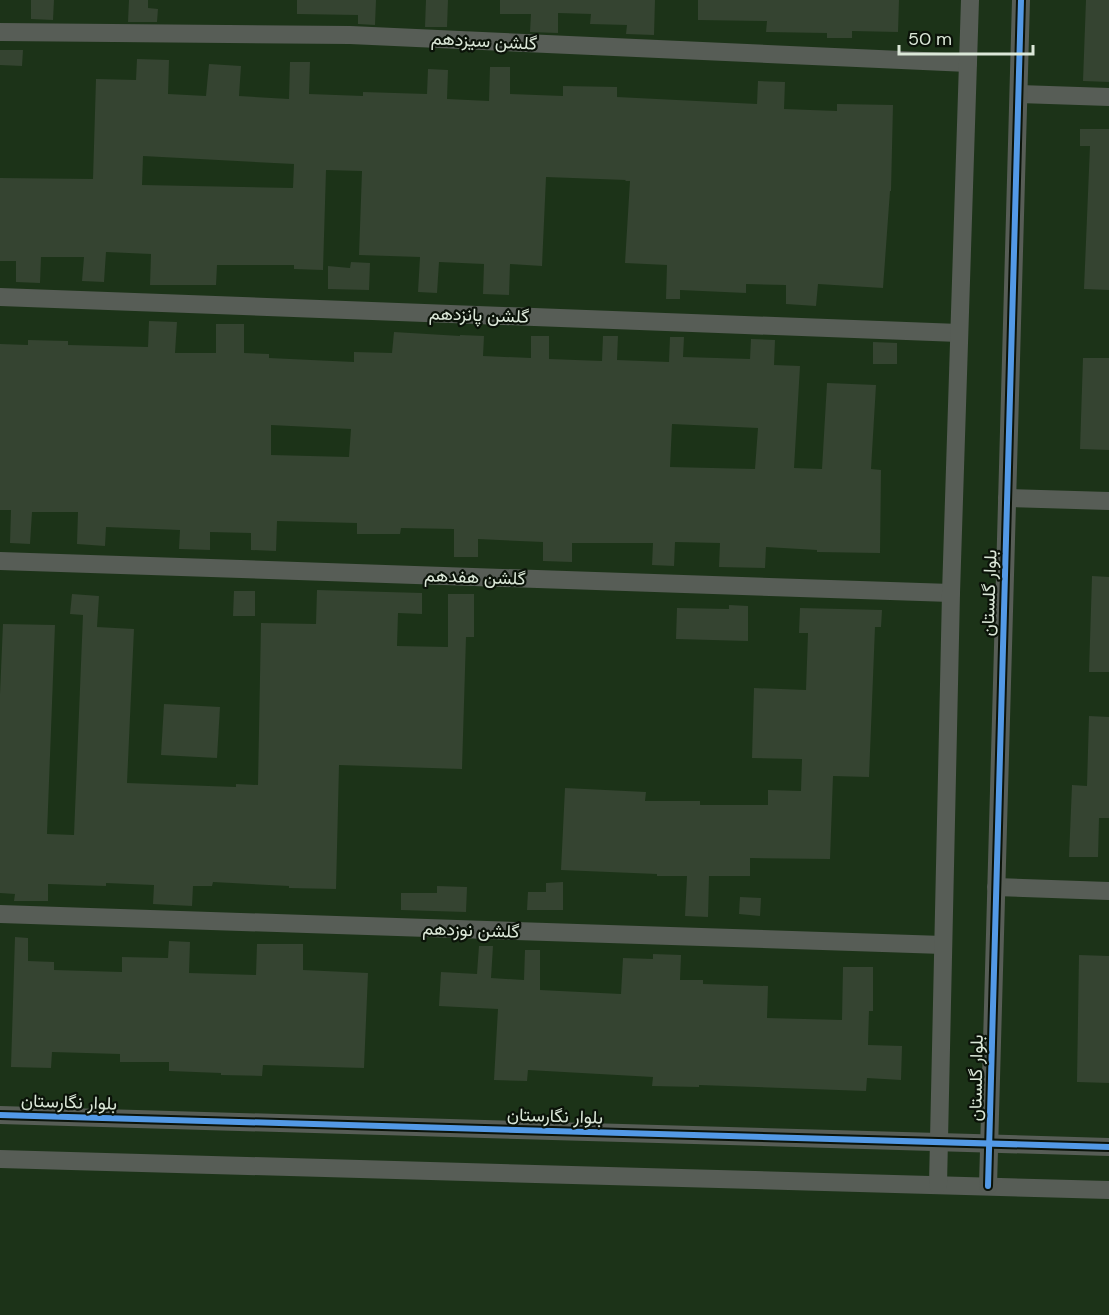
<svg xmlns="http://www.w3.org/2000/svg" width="1109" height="1315" viewBox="0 0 1109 1315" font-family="'DM Sans',Vazirmatn,sans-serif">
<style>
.built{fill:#1c3318}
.building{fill:#354431;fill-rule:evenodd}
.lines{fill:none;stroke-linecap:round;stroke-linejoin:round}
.minor{stroke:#575d56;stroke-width:18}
.cycleway-casing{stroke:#0b1309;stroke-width:10}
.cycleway{stroke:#5399e6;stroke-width:6}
.labels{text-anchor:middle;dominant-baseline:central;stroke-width:4.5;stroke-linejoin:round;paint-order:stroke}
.street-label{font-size:18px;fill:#dbe7d8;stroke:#0b1309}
</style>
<rect width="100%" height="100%" fill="#1e281c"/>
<rect class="built" x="0" y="0" width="1109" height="1315"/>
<g class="building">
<path d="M 31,0 L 54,0 L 53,20 L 31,19 Z"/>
<path d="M 129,0 L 148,0 L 148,8 L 158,9 L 157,22 L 128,22 Z"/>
<path d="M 297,0 L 376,0 L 375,25 L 358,24 L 358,15 L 297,14 Z"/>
<path d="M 426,0 L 448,0 L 447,27 L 425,27 Z"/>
<path d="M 500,0 L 655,0 L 654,35 L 626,34 L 627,25 L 590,24 L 591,14 L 558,13 L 558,33 L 530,32 L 531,14 L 500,14 Z"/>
<path d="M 698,0 L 899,0 L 898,32 L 852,31 L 852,38 L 827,38 L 827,33 L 766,32 L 767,21 L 698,20 Z"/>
<path d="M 1086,0 L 1109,0 L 1109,82 L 1083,81 Z"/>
<path d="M 0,50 L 23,50 L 22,66 L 0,65 Z"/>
<path d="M 137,59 L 169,60 L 168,94 L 206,96 L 209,64 L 241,66 L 239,96 L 289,99 L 290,62 L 310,62 L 309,94 L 363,96 L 363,92 L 427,94 L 428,69 L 448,70 L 447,99 L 489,101 L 490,67 L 510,67 L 510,94 L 563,96 L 563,86 L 617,87 L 617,97 L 757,104 L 758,81 L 785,82 L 784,109 L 837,111 L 837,104 L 893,105 L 891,191 L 890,191 L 883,288 L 818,284 L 816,306 L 786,304 L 786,285 L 746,284 L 746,293 L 680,290 L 680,299 L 666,299 L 667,265 L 625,263 L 630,181 L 625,181 L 626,180 L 546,177 L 542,266 L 510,264 L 509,295 L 483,294 L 484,264 L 439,262 L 437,293 L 418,292 L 420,257 L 359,255 L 362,171 L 326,170 L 323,270 L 294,269 L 294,265 L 217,265 L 216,285 L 150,285 L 151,254 L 106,252 L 104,282 L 82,281 L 84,257 L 41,257 L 40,283 L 16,282 L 16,261 L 0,261 L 0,178 L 93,179 L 96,79 L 136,80 ZM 143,156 L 294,164 L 293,188 L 142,185 Z"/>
<path d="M 1080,129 L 1109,129 L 1109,290 L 1084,289 L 1090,146 L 1080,146 Z"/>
<path d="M 351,262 L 370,263 L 369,290 L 328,289 L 328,266 L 350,268 Z"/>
<path d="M 149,321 L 177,322 L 175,353 L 216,353 L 216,324 L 244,324 L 244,353 L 269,354 L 269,358 L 354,362 L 354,352 L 392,353 L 394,332 L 460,336 L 460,335 L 484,336 L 483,356 L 531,358 L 531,336 L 549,336 L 549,359 L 602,361 L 603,336 L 618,336 L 617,360 L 669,362 L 670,337 L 684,337 L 683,357 L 750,359 L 751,339 L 775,340 L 774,365 L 800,366 L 794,468 L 822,469 L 827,383 L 876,385 L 871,469 L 881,470 L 880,553 L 817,552 L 817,550 L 766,547 L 765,568 L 719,567 L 720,543 L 675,542 L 674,566 L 652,565 L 653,543 L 572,543 L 572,562 L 543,561 L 543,542 L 478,539 L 478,557 L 454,557 L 454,529 L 401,528 L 400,534 L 357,534 L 357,523 L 277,521 L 276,551 L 251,550 L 251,533 L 210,532 L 210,550 L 179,549 L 180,530 L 106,527 L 105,546 L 77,544 L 78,512 L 32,512 L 30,544 L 10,543 L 11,510 L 0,510 L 0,344 L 28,345 L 28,340 L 68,341 L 68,345 L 148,347 ZM 672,424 L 758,428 L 755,469 L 670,467 ZM 271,425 L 351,429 L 349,457 L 271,455 Z"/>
<path d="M 873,342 L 897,343 L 897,364 L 873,364 Z"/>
<path d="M 1083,358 L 1109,358 L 1109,450 L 1080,449 Z"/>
<path d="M 1092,576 L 1109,577 L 1109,672 L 1089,672 Z"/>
<path d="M 317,590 L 422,593 L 422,614 L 398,613 L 397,646 L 448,647 L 448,594 L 474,594 L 474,637 L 466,637 L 462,769 L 339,765 L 336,889 L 289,888 L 289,886 L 213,882 L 212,886 L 193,886 L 192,906 L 153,904 L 154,885 L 106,883 L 106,886 L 48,884 L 48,901 L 14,901 L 15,894 L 0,893 L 0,694 L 3,624 L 55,625 L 47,834 L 74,835 L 83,615 L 70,614 L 72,594 L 99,596 L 97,627 L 134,629 L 127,783 L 236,787 L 236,784 L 258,785 L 261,623 L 316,624 Z"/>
<path d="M 234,591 L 255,591 L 255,616 L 233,616 Z"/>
<path d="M 729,605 L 748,606 L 748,641 L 676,639 L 677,608 L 729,609 Z"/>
<path d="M 800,608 L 882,610 L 881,627 L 875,627 L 869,777 L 833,776 L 830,859 L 750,858 L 750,876 L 709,876 L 708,917 L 685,916 L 687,876 L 657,876 L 657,874 L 561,870 L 565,788 L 646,792 L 645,801 L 700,801 L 700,805 L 768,805 L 768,790 L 801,791 L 802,759 L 752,758 L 754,688 L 806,690 L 808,633 L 799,633 Z"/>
<path d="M 164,704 L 220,707 L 217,758 L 161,755 Z"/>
<path d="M 1089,716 L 1109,717 L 1109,818 L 1099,818 L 1098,857 L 1069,857 L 1072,785 L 1087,786 Z"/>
<path d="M 563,882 L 563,910 L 527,910 L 528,892 L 546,892 L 546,883 Z"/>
<path d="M 437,886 L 467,887 L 466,912 L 401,910 L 401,893 L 437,893 Z"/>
<path d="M 740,897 L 761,898 L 760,916 L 739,914 Z"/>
<path d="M 15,937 L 28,938 L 28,961 L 54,962 L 54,970 L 122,972 L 122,957 L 168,958 L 169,941 L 190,942 L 189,973 L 256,975 L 257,944 L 303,944 L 303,970 L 368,973 L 364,1068 L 263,1065 L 262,1076 L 221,1075 L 221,1073 L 169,1071 L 169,1062 L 120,1062 L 120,1054 L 52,1052 L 51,1068 L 11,1067 Z"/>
<path d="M 479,946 L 493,946 L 491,978 L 524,980 L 525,950 L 540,950 L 540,990 L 621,994 L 623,958 L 653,959 L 653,954 L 681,955 L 680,980 L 703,980 L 703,984 L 768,986 L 767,1018 L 842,1020 L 843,967 L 873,967 L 873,1011 L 869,1011 L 868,1045 L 902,1046 L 901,1080 L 867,1078 L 866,1091 L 699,1085 L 699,1087 L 652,1086 L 653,1077 L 528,1070 L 527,1081 L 494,1080 L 498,1009 L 439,1006 L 441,972 L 477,974 Z"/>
<path d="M 1079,955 L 1109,956 L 1109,1083 L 1077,1082 Z"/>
</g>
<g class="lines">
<g class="minor">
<path d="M 0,32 L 350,35 L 968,63"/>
<path d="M 1019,94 L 1109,97"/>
<path d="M 0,297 L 959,333"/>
<path d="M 1007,498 L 1109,501"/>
<path d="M 0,561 L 951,593"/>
<path d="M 996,887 L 1109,891"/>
<path d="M 0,914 L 943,945"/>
<path d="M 0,1115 L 1109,1147"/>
<path d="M 0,1159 L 1109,1190"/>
<path d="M 938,1185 L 951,593 L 970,0"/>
<path d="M 988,1186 L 1021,0"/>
</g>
<g class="cycleway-casing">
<g id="cycleway">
<path d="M 0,1115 L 1109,1147"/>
<path d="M 988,1186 L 1021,0"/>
</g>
</g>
<use href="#cycleway" class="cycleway"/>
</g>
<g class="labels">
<g class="street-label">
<text transform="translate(484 41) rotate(3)">گلشن سیزدهم</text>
<text transform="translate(479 315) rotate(2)">گلشن پانزدهم</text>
<text transform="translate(475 577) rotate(2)">گلشن هفدهم</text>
<text transform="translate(989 593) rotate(-88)">بلوار گلستان</text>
<text transform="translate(471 930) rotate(2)">گلشن نوزدهم</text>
<text transform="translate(976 1078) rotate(-89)">بلوار گلستان</text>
<text transform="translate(69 1102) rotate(2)">بلوار نگارستان</text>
<text transform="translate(555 1116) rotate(2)">بلوار نگارستان</text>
</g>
</g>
<path d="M899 45v9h134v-9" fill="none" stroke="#dbe7d8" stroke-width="3"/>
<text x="908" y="45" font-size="18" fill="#dbe7d8" stroke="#0b1309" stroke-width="4.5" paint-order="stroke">50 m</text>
</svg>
